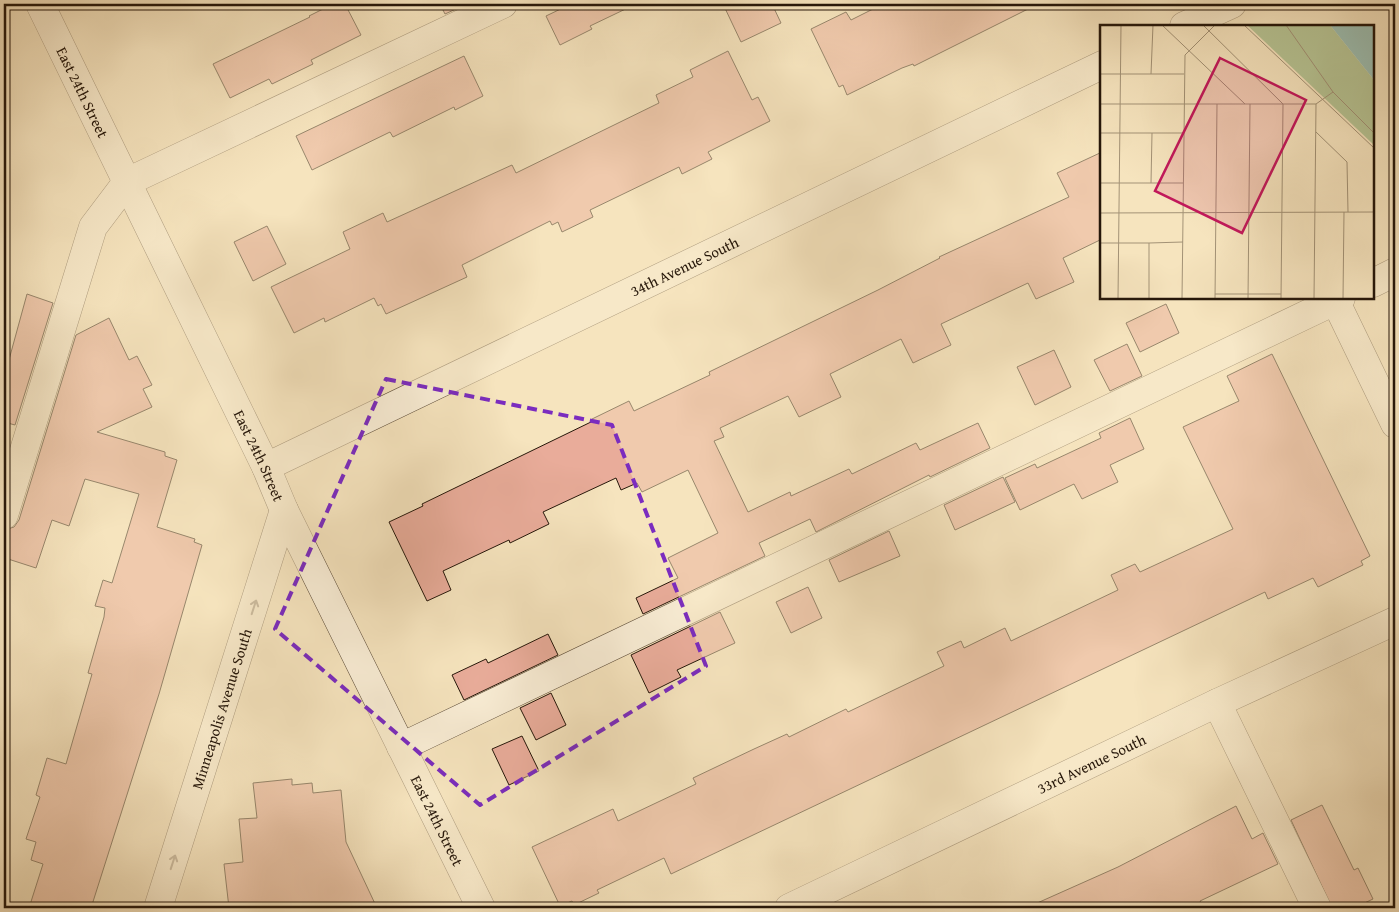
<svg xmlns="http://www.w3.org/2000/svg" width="1399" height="912" viewBox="0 0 1399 912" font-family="'Gentium Book Plus',serif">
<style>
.building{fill:#e9ac9a;stroke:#26170a}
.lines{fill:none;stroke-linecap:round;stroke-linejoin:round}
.minor-casing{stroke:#5a4a37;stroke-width:29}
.minor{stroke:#f9edd5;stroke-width:28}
.oneway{stroke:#9a8d7a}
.marked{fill:none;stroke:#7b2cbf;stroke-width:4;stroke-dasharray:10 6;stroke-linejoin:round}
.labels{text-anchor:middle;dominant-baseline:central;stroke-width:5;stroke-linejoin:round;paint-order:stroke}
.street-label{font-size:15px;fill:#26170a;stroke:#f9edd5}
.inset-road{fill:none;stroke:#a39276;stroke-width:1}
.view{fill:#c2185b;fill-opacity:0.15;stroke:#c2185b;stroke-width:2.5}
.inset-edge{fill:none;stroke:#26170a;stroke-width:2.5}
</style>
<rect width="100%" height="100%" fill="#f6e4be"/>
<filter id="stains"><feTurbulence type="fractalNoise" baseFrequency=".004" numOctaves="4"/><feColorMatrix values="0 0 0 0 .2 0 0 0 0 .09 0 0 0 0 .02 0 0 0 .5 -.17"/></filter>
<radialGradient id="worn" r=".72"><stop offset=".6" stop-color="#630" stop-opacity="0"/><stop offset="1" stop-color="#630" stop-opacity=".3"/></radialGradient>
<g class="building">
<path d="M 333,4 L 345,4 L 361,35 L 311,60 L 313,64 L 272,84 L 269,79 L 230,98 L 213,64 L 310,17 L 309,16 Z"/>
<path d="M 440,4 L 467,4 L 445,14 Z"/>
<path d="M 571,4 L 636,4 L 590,26 L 592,29 L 560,45 L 546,16 Z"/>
<path d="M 723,4 L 772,4 L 781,23 L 741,42 Z"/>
<path d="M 883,4 L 1038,4 L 914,66 L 913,64 L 902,68 L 847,95 L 843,85 L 839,87 L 811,29 L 846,12 L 851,20 Z"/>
<path d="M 728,51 L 752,100 L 758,97 L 770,121 L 708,152 L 712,159 L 682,174 L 679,167 L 590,210 L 593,217 L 562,232 L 558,222 L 552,225 L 550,221 L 462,265 L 467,277 L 386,314 L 381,304 L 378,306 L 374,298 L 325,322 L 324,318 L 294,333 L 271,287 L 350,249 L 343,232 L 383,213 L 387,222 L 512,165 L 516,173 L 659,103 L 656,95 L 693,77 L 690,70 Z"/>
<path d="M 464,56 L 483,96 L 455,110 L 454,107 L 393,137 L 390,132 L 312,170 L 296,136 Z"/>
<path d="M 1102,152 L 1102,239 L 1063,258 L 1074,282 L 1036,299 L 1028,283 L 941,324 L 951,345 L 913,363 L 901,339 L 830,374 L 841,397 L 799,417 L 788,396 L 720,428 L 724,437 L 714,441 L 748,512 L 790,492 L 791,496 L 849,469 L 852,474 L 916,443 L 920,450 L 978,423 L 990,448 L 930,477 L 929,475 L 816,532 L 810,519 L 759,543 L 765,556 L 643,614 L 636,598 L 678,578 L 668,558 L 718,533 L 688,470 L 642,492 L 637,483 L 621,490 L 616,478 L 543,512 L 549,524 L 510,543 L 509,540 L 443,571 L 451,590 L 427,601 L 389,522 L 423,506 L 422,504 L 593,421 L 592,419 L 629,401 L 634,411 L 710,375 L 709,372 L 878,290 L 940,258 L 939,257 L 1069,197 L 1057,173 Z"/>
<path d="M 267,226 L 286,264 L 253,281 L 234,242 Z"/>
<path d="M 27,294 L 53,303 L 15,425 L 4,422 L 4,378 Z"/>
<path d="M 1166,304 L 1179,333 L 1140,352 L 1126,323 Z"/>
<path d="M 109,318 L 129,360 L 137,356 L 152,385 L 143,389 L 152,407 L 97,432 L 165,452 L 165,456 L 177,460 L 157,527 L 195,539 L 194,542 L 202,545 L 159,694 L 91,908 L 29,908 L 43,864 L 31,860 L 36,842 L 26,839 L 40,797 L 36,795 L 47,758 L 66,764 L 92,674 L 88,673 L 104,617 L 105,608 L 95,606 L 103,580 L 112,583 L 139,494 L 85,479 L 69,526 L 52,520 L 36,568 L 5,558 L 4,530 L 14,527 L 19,520 L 76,335 Z"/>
<path d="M 1127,344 L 1142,376 L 1110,391 L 1094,360 Z"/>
<path d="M 1054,350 L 1071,387 L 1035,405 L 1017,367 Z"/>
<path d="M 1272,354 L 1370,556 L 1361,561 L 1363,565 L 1318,587 L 1313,578 L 1268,599 L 1265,592 L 671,874 L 664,858 L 597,890 L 599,893 L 574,905 L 572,901 L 560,906 L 532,847 L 613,809 L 618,821 L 696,784 L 693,778 L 754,749 L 787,734 L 789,737 L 846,709 L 848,712 L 944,666 L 937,652 L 961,641 L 964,648 L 1005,628 L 1011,641 L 1118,590 L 1111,575 L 1135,564 L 1140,572 L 1233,529 L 1183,427 L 1239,401 L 1227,376 Z"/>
<path d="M 1130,418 L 1144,449 L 1110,465 L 1118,482 L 1082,499 L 1074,484 L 1020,510 L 1005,478 L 1035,464 L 1037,468 L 1101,438 L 1099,433 Z"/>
<path d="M 1003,477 L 1015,502 L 955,530 L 944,505 Z"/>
<path d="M 889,531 L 900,556 L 839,582 L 829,560 Z"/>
<path d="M 808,587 L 822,618 L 791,633 L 776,602 Z"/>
<path d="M 720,612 L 735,643 L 677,670 L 681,677 L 649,693 L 631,655 Z"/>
<path d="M 548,634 L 558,655 L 464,700 L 452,675 L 486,659 L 488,663 Z"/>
<path d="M 551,693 L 566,725 L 536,740 L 520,708 Z"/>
<path d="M 522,736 L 539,771 L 509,785 L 492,749 Z"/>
<path d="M 292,779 L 292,785 L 312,783 L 313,793 L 341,790 L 346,842 L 377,908 L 229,908 L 224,864 L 243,862 L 239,819 L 257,818 L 253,783 Z"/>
<path d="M 1322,805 L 1354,870 L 1358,868 L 1373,899 L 1354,908 L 1332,908 L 1291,820 Z"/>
<path d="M 1236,806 L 1252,839 L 1263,833 L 1278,864 L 1200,901 L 1204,908 L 1026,908 L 1118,867 Z"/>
</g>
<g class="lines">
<g class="minor-casing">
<g id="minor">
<path id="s1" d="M 40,4 L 266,467 L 284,510 L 481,908"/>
<path d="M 1184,26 L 1232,4"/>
<path d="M 1373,283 L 1395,272"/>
<path d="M 1334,298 L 1395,424"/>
<path id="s2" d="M 266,467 L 1102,65"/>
<path d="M 4,515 L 93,227 L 127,182 L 503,4"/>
<path d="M 1217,703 L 1317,908"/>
<path d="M 401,747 L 1341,298"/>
<path id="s3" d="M 158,908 L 284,510"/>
<path id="s4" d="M 789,908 L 1217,703 L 1395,621"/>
</g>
</g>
<use href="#minor" class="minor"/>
</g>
<defs><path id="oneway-shaft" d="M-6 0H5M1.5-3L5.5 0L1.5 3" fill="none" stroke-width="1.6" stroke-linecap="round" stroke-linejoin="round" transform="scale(1.25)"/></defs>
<g class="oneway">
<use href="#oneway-shaft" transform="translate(254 607) rotate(-72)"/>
<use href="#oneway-shaft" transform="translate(173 862) rotate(-72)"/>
</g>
<path d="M0 0H1399V912H0ZM 386,379 L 612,425 L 706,666 L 480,805 L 275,629 Z" fill="#f6e4be" fill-opacity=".55" fill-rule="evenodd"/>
<path class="marked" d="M 386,379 L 612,425 L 706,666 L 480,805 L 275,629 Z"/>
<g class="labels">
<g class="street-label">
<text stroke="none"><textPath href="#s1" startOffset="98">East 24th Street</textPath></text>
<text stroke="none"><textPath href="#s2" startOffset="464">34th Avenue South</textPath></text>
<text stroke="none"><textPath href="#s1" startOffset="502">East 24th Street</textPath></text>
<text stroke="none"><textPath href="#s3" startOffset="209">Minneapolis Avenue South</textPath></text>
<text stroke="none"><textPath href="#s4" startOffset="335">33rd Avenue South</textPath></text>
<text stroke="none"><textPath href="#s1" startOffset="908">East 24th Street</textPath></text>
</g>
</g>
<g transform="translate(1100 25)">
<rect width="274" height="274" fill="#f6e4be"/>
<path d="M 147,0 L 230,0 L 274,55 L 274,120 Z" fill="#b7c595"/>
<path d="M 230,0 L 274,0 L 274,55 Z" fill="#9dbfb2"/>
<path class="inset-road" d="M 62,0 L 145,79M 103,0 L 183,79 L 181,274M 144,0 L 274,123M 186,0 L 233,67 L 274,108M 0,49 L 84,49M 51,49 L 53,0M 0,79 L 216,79 L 233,67M 216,107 L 247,137 L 248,187M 0,108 L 84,108M 0,158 L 83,158M 51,158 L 52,108M 0,188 L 274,187M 0,218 L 49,218 L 49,274M 49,218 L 83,217M 115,269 L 181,269M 18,274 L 21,0M 82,274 L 85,30 L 115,0M 115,274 L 117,79M 148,274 L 150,79M 214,274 L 216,79M 243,274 L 244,187"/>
<path class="view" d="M 120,33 L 206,75 L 142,208 L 55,166 Z"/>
<rect width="274" height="274" class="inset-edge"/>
</g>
<rect width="1399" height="912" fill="none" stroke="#f6e4be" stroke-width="20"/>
<rect x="5" y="5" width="1389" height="902" fill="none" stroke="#26170a" stroke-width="2.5"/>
<rect x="10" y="10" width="1379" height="892" fill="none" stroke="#26170a"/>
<rect width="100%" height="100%" filter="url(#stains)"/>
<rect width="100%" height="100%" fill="url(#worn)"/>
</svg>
